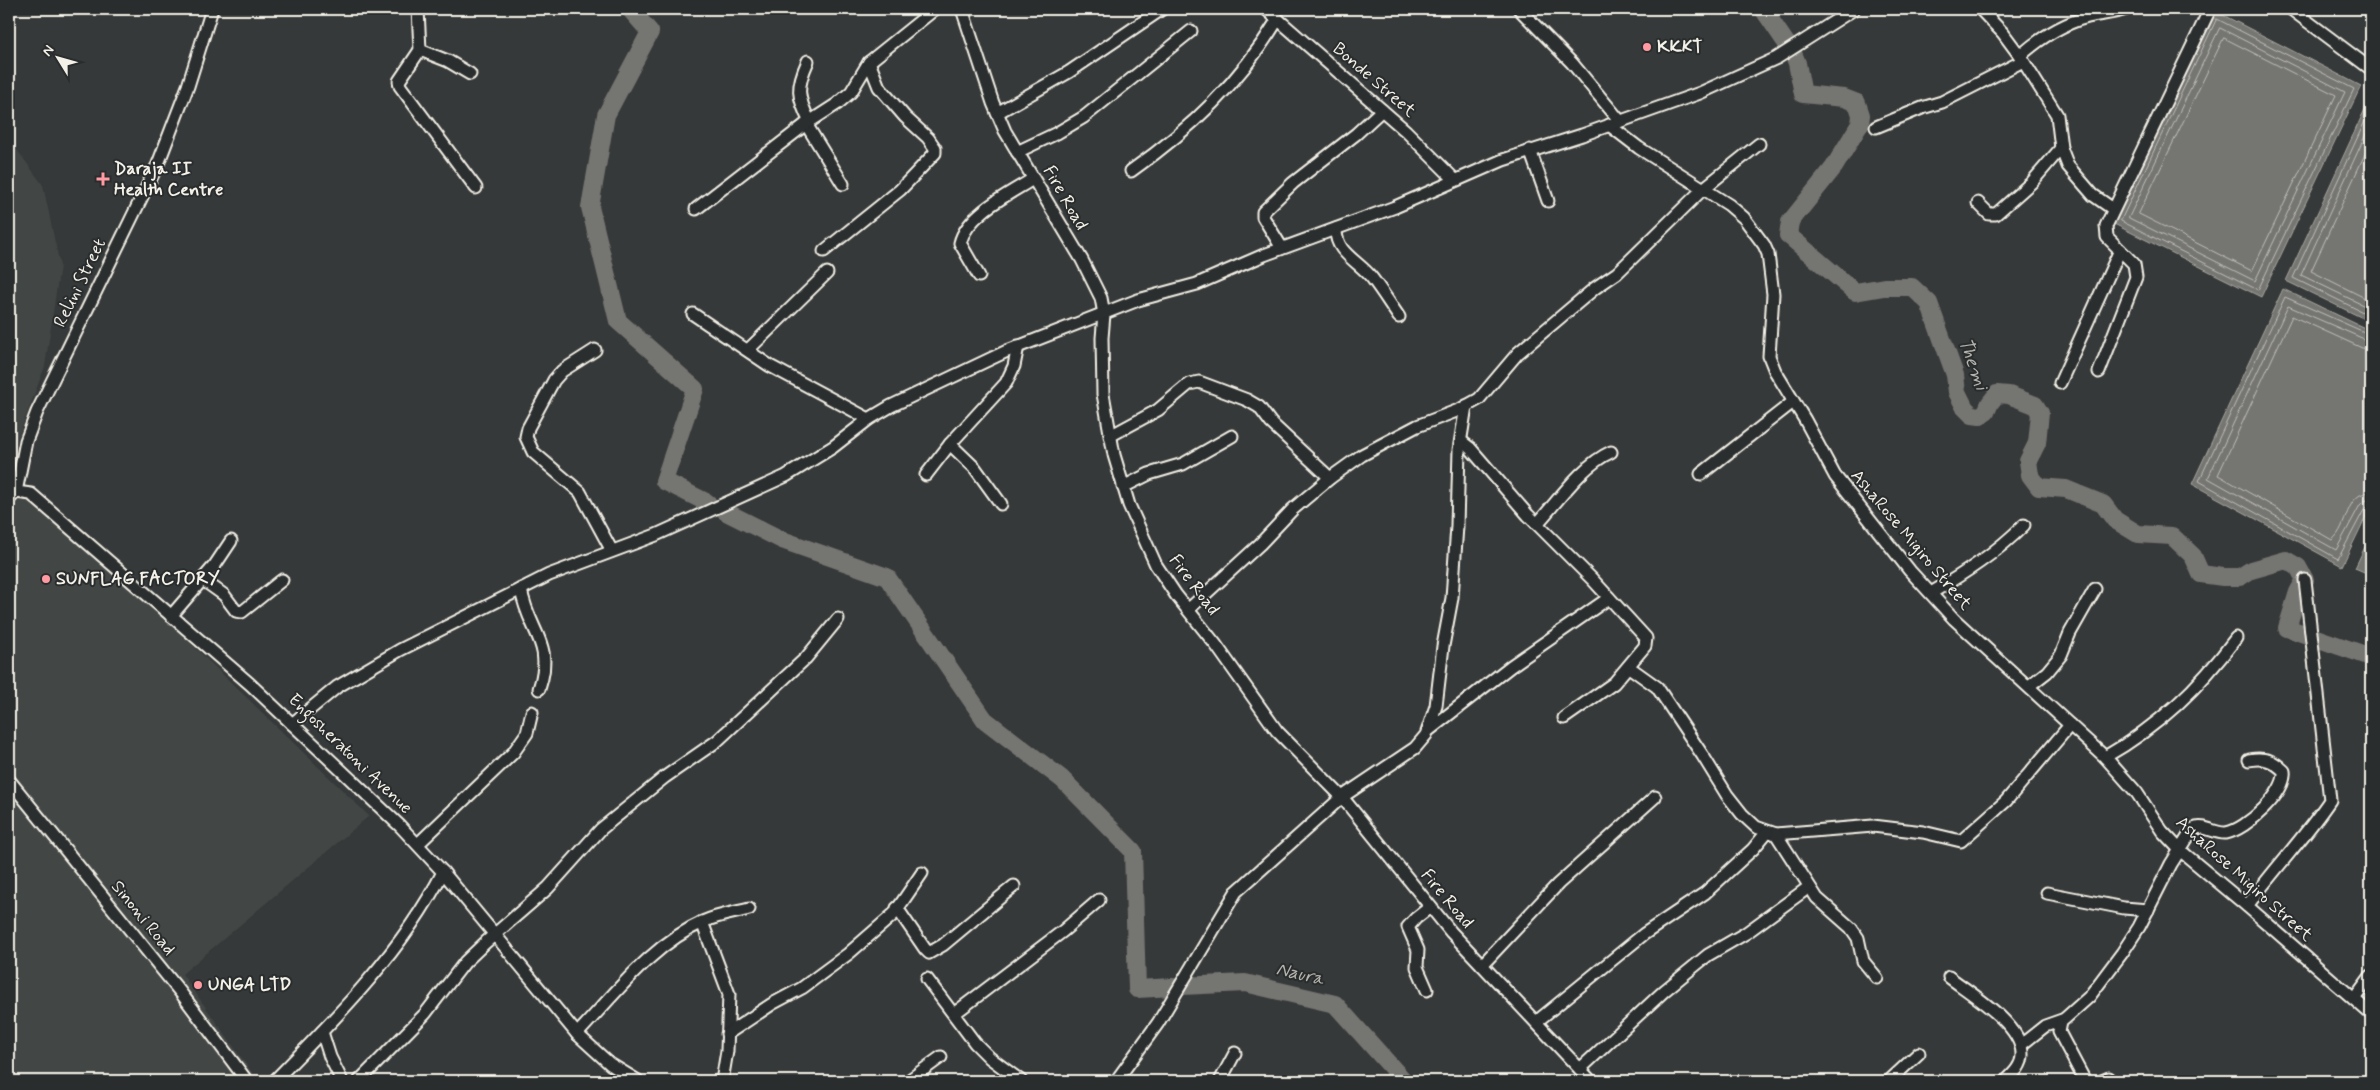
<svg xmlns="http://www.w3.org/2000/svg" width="2380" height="1090" viewBox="0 0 2380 1090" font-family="Mynerve,sans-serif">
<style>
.built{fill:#434645}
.water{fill:#757572;stroke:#a8a7a1}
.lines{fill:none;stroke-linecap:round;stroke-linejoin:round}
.shore{stroke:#c1bfb9;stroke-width:1}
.river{stroke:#757572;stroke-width:18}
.minor-casing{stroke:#f4f1e8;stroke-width:15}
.minor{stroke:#2a2d2e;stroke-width:11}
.poi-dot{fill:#ff9aa2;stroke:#2a2d2e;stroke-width:2}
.labels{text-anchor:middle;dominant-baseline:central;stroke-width:4;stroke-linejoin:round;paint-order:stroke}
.poi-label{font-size:18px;font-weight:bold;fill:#f4f1e8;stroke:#2a2d2e;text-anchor:start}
.street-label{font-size:18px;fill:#f4f1e8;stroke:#2a2d2e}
.water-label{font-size:19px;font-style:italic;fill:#b4b3ad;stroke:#2a2d2e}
</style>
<rect width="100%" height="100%" fill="#363939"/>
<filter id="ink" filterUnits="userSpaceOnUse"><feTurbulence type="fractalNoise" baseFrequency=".02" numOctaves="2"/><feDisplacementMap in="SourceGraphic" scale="10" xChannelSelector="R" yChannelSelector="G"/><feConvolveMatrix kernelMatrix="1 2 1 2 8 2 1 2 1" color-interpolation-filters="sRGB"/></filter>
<g filter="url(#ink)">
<g class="built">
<path d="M 9,139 L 43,185 L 60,266 L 45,366 L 9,461 Z"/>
<path d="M 9,468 L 369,816 L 182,974 L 258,1081 L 9,1081 Z"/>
</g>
<g class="water">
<path d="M 2215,11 L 2361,86 L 2261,297 L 2114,224 Z"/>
<path d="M 2371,96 L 2371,322 L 2286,281 Z"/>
<path d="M 2283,289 L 2371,331 L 2371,506 L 2342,566 L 2192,484 Z"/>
<path d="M 2371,534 L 2371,575 L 2355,568 Z"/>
</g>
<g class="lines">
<g class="shore">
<path d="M 2217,19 L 2354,89 L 2258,290 L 2121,221 Z"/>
<path d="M 2220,28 L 2345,92 L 2255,281 L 2129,218 Z"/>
<path d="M 2224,38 L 2336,95 L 2252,271 L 2139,214 Z"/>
<path d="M 2371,108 L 2293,278 L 2371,316"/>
<path d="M 2371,123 L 2301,275 L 2371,309"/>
<path d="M 2371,141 L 2311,271 L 2371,301"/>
<path d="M 2371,335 L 2285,297 L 2199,481 L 2338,559 L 2365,508 L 2371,506"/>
<path d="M 2371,342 L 2288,306 L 2208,478 L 2336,550 L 2360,505 L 2364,501 L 2371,499"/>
<path d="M 2371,349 L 2362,348 L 2292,316 L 2218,475 L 2332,540 C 2349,527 2344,493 2371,492"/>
</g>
<g class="river">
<path d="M 630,9 L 650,32 L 606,115 L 590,207 L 618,321 L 695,389 L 664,481 L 708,503"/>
<path d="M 1763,9 L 1793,53 L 1797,63 L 1803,94 L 1844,98 L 1857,103 L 1861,115 L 1860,124 L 1834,167 L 1790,222 L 1788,235 L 1855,292 L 1884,287 L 1912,287 L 1929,303 L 1955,375 L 1957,392 L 1965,408 L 1972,415 L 1980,416 L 1986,412 L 1990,403 L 1997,394 L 2009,395 L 2035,405 L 2040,413 L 2037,443 L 2028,461 L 2030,475 L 2039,487 L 2066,489 L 2103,504 L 2115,520 L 2138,534 L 2172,536 L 2193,556 L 2201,574 L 2223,577 L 2240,577 L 2251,570 L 2286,560 L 2298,567 L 2305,580 L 2298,592 L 2287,628 L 2371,657"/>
<path d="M 726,512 L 782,540 L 887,577 L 985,720 L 1062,779 L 1133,851 L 1137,989 L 1173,987"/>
<path d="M 1182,986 L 1245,983 L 1335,1004 L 1404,1081"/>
</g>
<g class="minor-casing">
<g id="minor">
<path d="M 418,9 L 420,50 L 399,81 L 400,86 L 476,188"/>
<path d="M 962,9 L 993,103 L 1005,131 L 1082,260 L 1101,298 L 1104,314 L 1102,338 L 1103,394 L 1114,455 L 1129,505 L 1156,565 L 1176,595 L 1216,645 L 1277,731 L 1342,797 L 1451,932 L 1591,1081"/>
<path d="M 1266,9 L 1406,131 L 1455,180"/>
<path d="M 1519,9 L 1572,63 L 1620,121"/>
<path d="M 1980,9 L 2003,33 L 2020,56 L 2057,115 L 2061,148 L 2068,166 L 2093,195 L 2113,209"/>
<path d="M 2291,9 L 2371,69"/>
<path d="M 420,50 L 448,61 L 470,74"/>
<path d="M 2020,56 C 2040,38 2061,24 2088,17 C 2101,14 2115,13 2127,9"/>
<path d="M 808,61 C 796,87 797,97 810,122"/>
<path d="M 997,113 L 1069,72 L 1162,9"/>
<path d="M 806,124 L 843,184"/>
<path d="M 1609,125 L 1639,148 L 1729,205 L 1744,218 L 1764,245 L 1768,254 L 1773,294 L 1769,356 L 1775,371 L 1805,420 L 1835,476 L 1910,571 L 1954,619 L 2105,757 L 2137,793 L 2162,831 L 2181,851 L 2247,906 L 2371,1014"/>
<path d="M 1876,127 L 1922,108 L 1942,102 L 2023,61"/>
<path d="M 1530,150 L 1548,201"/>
<path d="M 1017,152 L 1057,133 L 1084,117 L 1191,31"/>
<path d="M 1131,171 C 1192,128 1239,83 1278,19"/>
<path d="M 1978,203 L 1989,214 L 1996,214 L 2032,182 L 2061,148"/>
<path d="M 696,209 L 806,124 L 837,104 L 851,92 L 869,62 L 935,9"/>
<path d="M 1336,229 C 1335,253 1359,261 1372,278 C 1382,291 1390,304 1399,317"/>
<path d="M 1282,248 L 1263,217 L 1263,212 L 1293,183 L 1356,134 L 1382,110"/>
<path d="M 824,251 L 900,190 L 935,153 L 935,148 L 928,138 L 905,117 L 879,87 L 869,62"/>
<path d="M 979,276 L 960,243 C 967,214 1009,194 1033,179"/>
<path d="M 693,314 L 770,366 L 869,419"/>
<path d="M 595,350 L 562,371 L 554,380 L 528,428 L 526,437 L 533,452 L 580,492 L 612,551"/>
<path d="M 748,350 L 827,273"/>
<path d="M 2099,372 L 2136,277 L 2134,264 L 2107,237 L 2106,226 L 2210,9"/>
<path d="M 2060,383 L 2120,250"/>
<path d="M 1110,436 L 1158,410 L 1189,384 L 1199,382 L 1247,400 L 1259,407 L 1271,423 L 1330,478"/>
<path d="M 1461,441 L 1470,448 L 1528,515 L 1592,579 L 1646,638 L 1645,646 L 1614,683 L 1564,718"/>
<path d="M 950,444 L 975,468 L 1001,504"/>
<path d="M 1701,474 L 1793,402"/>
<path d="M 926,475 L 950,444 L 1006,383 L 1014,366 L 1018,346"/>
<path d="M 1123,487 L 1149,474 L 1183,464 L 1232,436"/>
<path d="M 16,492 L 26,441 L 37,412 L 158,164 L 188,86 L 212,9"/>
<path d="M 9,499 L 16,492 L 31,494 L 250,684 L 400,826 L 443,872 L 577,1034 L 610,1064 L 638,1081"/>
<path d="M 1537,524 C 1558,501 1582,465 1611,452"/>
<path d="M 203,580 L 224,595 L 236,611 L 242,612 L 282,580"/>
<path d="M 521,589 C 528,632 555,642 539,689"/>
<path d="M 1931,593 C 1965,573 1996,553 2024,525"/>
<path d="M 1189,609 L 1260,544 L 1293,509 L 1330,478 L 1362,455 L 1417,426 L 1459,410 L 1479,399 L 1518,353 L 1595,288 L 1617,273 L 1703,189 L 1759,144"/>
<path d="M 171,616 L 215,565 L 231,541"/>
<path d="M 1629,667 L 1657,687 L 1703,756 L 1727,795 L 1742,814 L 1756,827 L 1776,834 L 1873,826 L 1923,832 L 1961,841 L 2006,801 L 2070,725"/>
<path d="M 2029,686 L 2047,672 L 2061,655 L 2070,633 L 2095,589"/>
<path d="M 292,724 L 337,687 L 400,650 L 549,575 L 656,535 L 786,476 L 833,447 L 869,419 L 891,406 L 1007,351 L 1138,300 L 1197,284 L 1264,255 L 1395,207 L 1503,160 L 1582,135 L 1700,93 L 1777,58 L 1854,9"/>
<path d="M 1429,730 L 1511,666 L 1609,598"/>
<path d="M 2105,757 C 2159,726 2199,688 2236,638"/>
<path d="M 9,780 L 181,993 L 247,1081"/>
<path d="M 1776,834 L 1817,898 L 1851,928 L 1858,938 L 1863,961 L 1877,978"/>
<path d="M 418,844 L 513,753 L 527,733 L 532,712"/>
<path d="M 2047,893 L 2124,908 L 2148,910"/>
<path d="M 2247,906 C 2274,869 2305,837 2330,800 L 2305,580"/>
<path d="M 897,908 L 925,949 L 929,953 L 943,945 L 1014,886"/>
<path d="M 702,922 L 729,994 L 727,1051 L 722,1081"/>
<path d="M 1482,965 L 1558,884 L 1655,797"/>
<path d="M 1949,977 C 1971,994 2023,1025 2022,1055 C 2022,1066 2013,1074 2006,1081"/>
<path d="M 927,979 L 975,1043 L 990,1058 L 1021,1081"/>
<path d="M 1427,990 L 1417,967 L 1418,950 L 1408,927 L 1416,918 L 1430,907"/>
<path d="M 2354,999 L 2371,976"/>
<path d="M 955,1013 L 1063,931 L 1099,900"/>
<path d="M 1536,1022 L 1644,934 L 1705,893 L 1753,849 L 1767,832"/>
<path d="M 322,1032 L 330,1057 L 342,1081"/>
<path d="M 577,1034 C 616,993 652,944 705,921 C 719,915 734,913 749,909"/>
<path d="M 727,1034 L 772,1004 L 802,988 L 848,954 L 894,914 L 922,873"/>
<path d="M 2021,1045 L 2045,1026 L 2062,1020"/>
<path d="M 1580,1069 L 1664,991 L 1708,955 L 1746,933 L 1809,887"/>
<path d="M 274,1081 C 336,1018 402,952 443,872"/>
<path d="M 359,1081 L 425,1014 L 465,962 L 486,942 L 548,888 L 601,829 L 665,777 L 717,741 L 806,658 L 838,619"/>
<path d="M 908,1081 L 941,1057"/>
<path d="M 1116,1081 L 1158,1023 L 1236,892 L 1342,797 L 1415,748 L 1426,735 L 1436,706 L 1443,646 L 1452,598 L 1457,526 L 1459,450 L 1466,406"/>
<path d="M 1220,1081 L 1235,1053"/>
<path d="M 1889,1081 L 1919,1053"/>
<path d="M 2085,1081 L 2059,1032 L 2061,1022 L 2089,997 L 2122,953 L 2139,927 L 2171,864 L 2193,829 C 2205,824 2214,834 2226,833 C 2246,830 2287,792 2284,771 C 2273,760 2264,757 2249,760"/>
<path d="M 2102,1081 L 2109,1078"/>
</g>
</g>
<use href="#minor" class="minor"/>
</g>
</g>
<g class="poi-dot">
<circle cx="1647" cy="47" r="5"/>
<path d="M100.5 171.5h5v5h5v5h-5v5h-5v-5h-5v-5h5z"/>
<circle cx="46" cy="579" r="5"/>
<circle cx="198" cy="985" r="5"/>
</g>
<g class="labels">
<g class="poi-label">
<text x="1657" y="47">KKKT</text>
<text x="114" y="169">Daraja II<tspan x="114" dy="21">Health Centre</tspan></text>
<text x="56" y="579">SUNFLAG FACTORY</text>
<text x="208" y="985">UNGA LTD</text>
</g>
<g class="street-label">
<text transform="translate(1374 80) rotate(41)">Bonde Street</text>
<text transform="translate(1065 198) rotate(60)">Fire Road</text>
<text transform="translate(80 283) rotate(-64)">Relini Street</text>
<text transform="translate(1911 540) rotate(50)">AshaRose Migiro Street</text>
<text transform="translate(1194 585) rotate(53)">Fire Road</text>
<text transform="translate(350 754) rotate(44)">Engosheratoni Avenue</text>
<text transform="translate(2244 879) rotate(42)">AshaRose Migiro Street</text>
<text transform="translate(1447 899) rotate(50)">Fire Road</text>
<text transform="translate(143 918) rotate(51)">Sinoni Road</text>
</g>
<g class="water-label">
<text transform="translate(1973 364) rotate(70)">Themi</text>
<text transform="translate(1300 974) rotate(13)">Naura</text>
</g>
</g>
<rect width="2380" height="1090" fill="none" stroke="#2a2d2e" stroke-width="30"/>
<rect x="15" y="15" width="2350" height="1060" fill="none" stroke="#f4f1e8" stroke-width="2" filter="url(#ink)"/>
<g transform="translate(58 58) rotate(307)" stroke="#2a2d2e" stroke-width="4" paint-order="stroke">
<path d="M0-4L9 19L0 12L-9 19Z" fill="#f4f1e8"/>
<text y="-8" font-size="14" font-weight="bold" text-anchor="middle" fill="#f4f1e8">N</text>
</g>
</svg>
